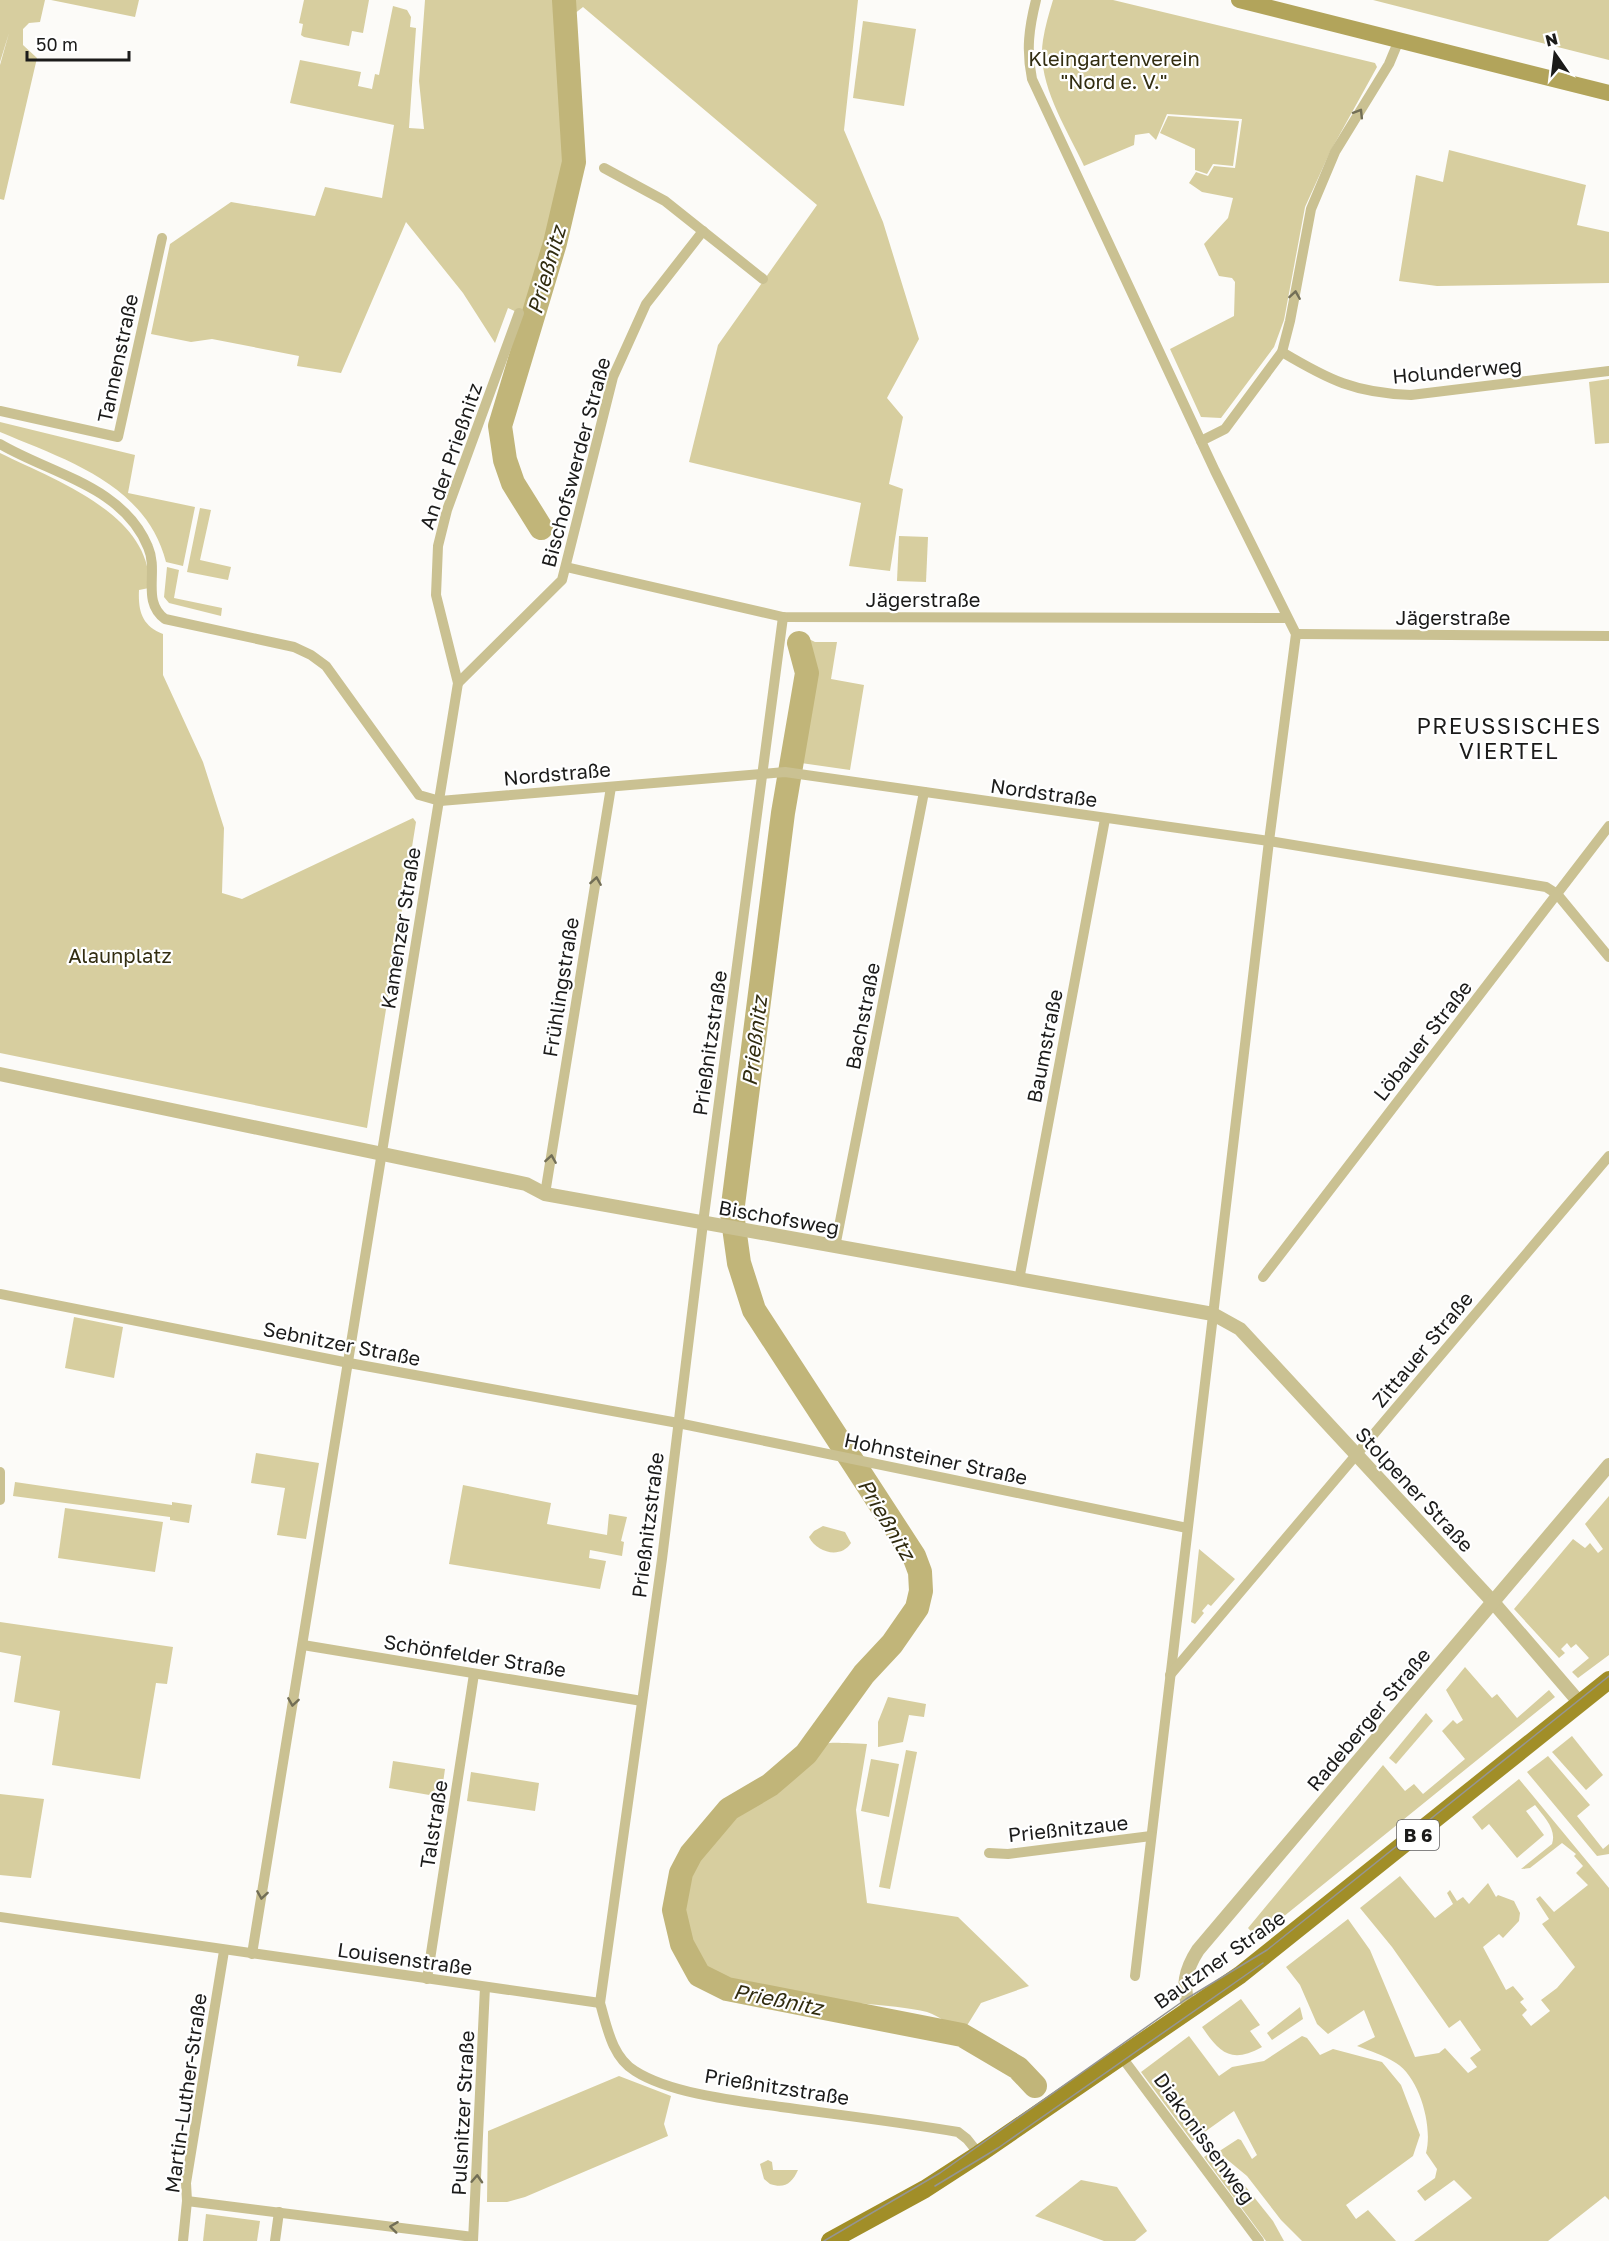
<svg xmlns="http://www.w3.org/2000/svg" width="1609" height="2241" viewBox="0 0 1609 2241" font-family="'Golos Text',sans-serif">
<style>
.green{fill:#d7ce9f}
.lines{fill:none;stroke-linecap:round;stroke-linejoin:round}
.stream{stroke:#8f875c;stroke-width:4}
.river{stroke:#c1b579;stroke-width:24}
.minor{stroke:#cac192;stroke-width:10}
.tertiary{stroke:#cac192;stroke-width:14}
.secondary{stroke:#b2a45b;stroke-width:16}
.primary{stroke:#a18e28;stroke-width:18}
.tram{stroke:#959593;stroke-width:1.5}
.oneway{stroke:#726e56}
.labels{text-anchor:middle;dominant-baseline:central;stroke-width:4.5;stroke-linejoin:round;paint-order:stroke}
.shield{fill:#fff;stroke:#5f5f5f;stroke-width:1.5}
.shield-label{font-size:18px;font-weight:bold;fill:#1b1b1a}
.park-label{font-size:20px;fill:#322d11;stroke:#fff}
.street-label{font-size:20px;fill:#1b1b1a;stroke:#fff}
.water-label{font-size:21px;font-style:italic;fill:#312c10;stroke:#fff}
.quarter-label{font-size:22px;letter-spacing:1.5px;fill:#1b1b1a;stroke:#fff}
</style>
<rect width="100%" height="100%" fill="#fcfbf8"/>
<g class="green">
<path d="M 0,0 L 45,0 L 40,22 L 29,23 L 23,29 L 23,45 L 37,58 L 4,200 L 0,199 L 0,65 L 9,33 L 0,62 Z"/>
<path d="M 51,0 L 139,0 L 135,17 Z"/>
<path d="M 304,0 L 369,0 L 363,33 L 352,31 L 349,46 L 304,37 L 301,35 L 303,24 L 299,23 Z"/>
<path d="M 425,0 L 858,0 L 844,130 L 883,222 L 919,339 L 887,398 L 903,417 L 889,484 L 903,489 L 890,571 L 849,566 L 861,503 L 689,462 L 718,345 L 817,205 L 583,7 L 569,18 L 581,168 L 538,322 L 508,308 L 495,343 L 463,293 L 406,222 L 341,373 L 297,366 L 299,356 L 212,339 L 191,342 L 151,334 L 170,244 L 231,202 L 315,216 L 325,187 L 382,198 L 394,125 L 290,103 L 300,60 L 361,72 L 358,86 L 372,89 L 375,74 L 379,75 L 393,6 L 407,10 L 411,17 L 410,27 L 416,28 L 409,128 L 424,129 L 419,81 Z"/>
<path d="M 1053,0 L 1113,0 L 1375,63 L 1377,67 L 1330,152 L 1305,207 L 1284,320 L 1274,347 L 1221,418 L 1201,417 L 1170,349 L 1234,316 L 1235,282 L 1232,278 L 1219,276 L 1204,244 L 1228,218 L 1233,198 L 1202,192 L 1189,183 L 1196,172 L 1208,176 L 1214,166 L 1235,168 L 1242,119 L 1167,114 L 1156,140 L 1149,133 L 1135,135 L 1134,145 L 1084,166 C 1067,129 1036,83 1043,40 C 1045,27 1049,13 1053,0 Z"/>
<path d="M 1373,0 L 1609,0 L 1609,60 Z"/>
<path d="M 863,21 L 916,29 L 904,106 L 853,98 Z"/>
<path d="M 1168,116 L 1239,121 L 1233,166 L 1213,164 L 1207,174 L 1195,170 L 1195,149 L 1160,133 Z"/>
<path d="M 1449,150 L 1586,185 L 1577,225 L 1609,232 L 1609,283 L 1437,286 L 1399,281 L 1416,175 L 1443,182 Z"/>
<path d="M 1609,379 L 1609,443 L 1595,444 L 1589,382 Z"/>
<path d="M 0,422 L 135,455 L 128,493 L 195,507 L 183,566 L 166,562 C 146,484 66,460 0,432 Z"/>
<path d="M 0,453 C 54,480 153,514 149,588 L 139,590 C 138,611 142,626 163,634 L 163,675 L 203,762 L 224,828 L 222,893 L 242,899 L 413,818 L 416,822 L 367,1128 L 0,1053 Z"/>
<path d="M 200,508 L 211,510 L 200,560 L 231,567 L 228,580 L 187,572 Z"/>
<path d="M 899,536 L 928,537 L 926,582 L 897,581 Z"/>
<path d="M 167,567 L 179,570 L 174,598 L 222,608 L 221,616 L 169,603 L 164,597 Z"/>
<path d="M 805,637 L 815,642 L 837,642 L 831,679 L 864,685 L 850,770 L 801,763 L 814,672 L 802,640 Z"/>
<path d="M 74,1317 L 123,1327 L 114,1378 L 65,1368 Z"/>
<path d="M 256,1453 L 319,1463 L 306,1539 L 277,1535 L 285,1488 L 251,1483 Z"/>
<path d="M 15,1482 L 172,1505 L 172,1502 L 192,1505 L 189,1523 L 170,1520 L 170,1517 L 13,1496 Z"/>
<path d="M 463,1485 L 551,1503 L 547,1524 L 607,1535 L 609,1514 L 627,1517 L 621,1541 L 624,1542 L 622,1556 L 590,1550 L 589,1558 L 606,1561 L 600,1589 L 449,1564 Z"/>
<path d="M 1609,1496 L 1609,1655 L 1578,1678 L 1572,1672 L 1589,1658 L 1576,1644 L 1571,1648 L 1567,1643 L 1561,1649 L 1565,1653 L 1559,1658 L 1514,1609 L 1573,1539 L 1585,1548 L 1590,1543 L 1598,1553 L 1603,1549 L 1585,1524 Z"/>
<path d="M 65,1508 L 163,1522 L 155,1572 L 58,1558 Z"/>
<path d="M 823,1526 L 845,1532 L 851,1543 C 841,1559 817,1553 809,1537 L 814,1531 Z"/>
<path d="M 1199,1549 L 1235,1579 L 1211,1606 L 1208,1604 L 1202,1611 L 1204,1613 L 1195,1624 L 1191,1622 Z"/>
<path d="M 0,1622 L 173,1647 L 167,1684 L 156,1683 L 140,1779 L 52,1765 L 60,1711 L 14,1702 L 21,1656 L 0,1652 Z"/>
<path d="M 1465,1667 L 1492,1698 L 1497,1694 L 1517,1718 L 1549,1690 L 1555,1697 L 1257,1938 L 1248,1928 L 1383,1765 L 1405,1791 L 1414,1784 L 1423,1794 L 1465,1759 L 1442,1731 L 1453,1720 L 1457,1724 L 1463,1720 L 1446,1690 Z"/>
<path d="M 888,1697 L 926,1704 L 924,1717 L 909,1715 L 903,1742 L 878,1747 L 878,1722 Z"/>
<path d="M 1426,1713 L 1433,1721 L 1396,1764 L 1389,1758 Z"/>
<path d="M 1572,1736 L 1603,1775 L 1586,1790 L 1552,1752 Z"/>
<path d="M 847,1743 L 867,1744 L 856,1810 L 867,1903 L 958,1917 L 1029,1986 L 981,2003 L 963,2032 C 952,2026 939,2016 927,2012 C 878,1999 726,2003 697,1969 C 692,1964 690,1954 687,1948 C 664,1897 695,1847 733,1812 C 745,1802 760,1798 772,1788 C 786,1778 811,1750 825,1744 C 830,1742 841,1743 847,1743 Z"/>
<path d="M 906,1750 L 917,1752 L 890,1889 L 879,1887 Z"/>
<path d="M 1548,1756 L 1590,1805 L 1577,1816 L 1603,1849 L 1609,1844 L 1609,1854 L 1597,1856 L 1527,1772 Z"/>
<path d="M 871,1759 L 899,1764 L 889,1817 L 861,1811 Z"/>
<path d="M 393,1761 L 445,1769 L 441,1797 L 389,1788 Z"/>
<path d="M 471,1772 L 539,1783 L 535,1811 L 467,1801 Z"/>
<path d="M 1519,1779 L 1609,1888 L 1609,2200 L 1605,2196 L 1548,2241 L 1414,2241 L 1472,2198 L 1454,2180 L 1425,2201 L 1417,2191 L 1435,2178 L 1437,2169 L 1426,2153 C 1433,2127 1420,2078 1396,2063 C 1384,2055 1370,2051 1357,2046 L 1375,2037 L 1364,2010 L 1328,2034 L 1317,2024 L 1300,1985 L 1286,1967 L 1348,1919 L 1370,1950 L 1415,2057 L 1439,2053 L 1445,2048 L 1468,2073 L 1477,2067 L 1470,2058 L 1481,2050 L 1460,2020 L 1449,2028 L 1392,1947 L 1360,1908 L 1400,1876 L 1435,1918 L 1453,1904 L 1447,1893 L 1450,1890 L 1457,1901 L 1463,1897 L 1469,1904 L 1488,1883 L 1496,1897 L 1498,1895 L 1514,1901 L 1520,1913 L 1519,1921 L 1503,1938 L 1499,1934 L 1483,1947 L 1506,1990 L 1513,1986 L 1524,1999 L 1520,2002 L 1527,2010 L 1522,2015 L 1531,2026 L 1550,2011 L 1541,2000 L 1557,1988 L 1575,1967 L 1542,1924 L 1549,1919 L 1536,1899 L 1540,1896 L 1554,1912 L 1588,1885 L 1576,1873 L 1583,1866 L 1574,1856 L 1576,1854 L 1562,1843 L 1530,1868 L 1521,1869 L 1552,1844 C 1557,1829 1544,1817 1535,1805 L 1526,1811 L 1544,1835 L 1517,1858 L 1489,1824 L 1482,1830 L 1472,1817 Z"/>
<path d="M 0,1794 L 44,1799 L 31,1878 L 0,1875 Z"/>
<path d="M 1241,1999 L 1260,2025 L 1250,2031 L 1262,2047 C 1231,2064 1220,2053 1202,2027 Z"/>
<path d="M 1300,2007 L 1303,2019 L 1272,2040 L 1267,2033 Z"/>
<path d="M 1189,2036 L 1219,2076 L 1232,2067 L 1264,2061 L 1302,2036 L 1307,2038 L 1320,2055 L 1333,2049 L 1382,2062 L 1401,2085 L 1420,2135 L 1413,2156 L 1346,2205 L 1356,2219 L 1368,2210 L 1396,2241 L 1302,2241 L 1281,2220 L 1247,2176 L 1218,2152 L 1238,2139 L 1241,2140 L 1252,2159 L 1257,2155 L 1234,2111 L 1192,2141 L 1141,2072 Z"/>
<path d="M 619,2076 L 671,2096 L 664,2124 L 668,2136 L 525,2197 L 507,2202 L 487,2202 L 488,2131 Z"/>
<path d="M 1210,2153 L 1238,2177 L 1273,2221 L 1284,2241 L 1266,2241 L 1204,2157 Z"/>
<path d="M 768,2160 L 772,2162 L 773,2170 L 798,2170 C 792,2183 785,2189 770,2184 L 764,2179 L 760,2164 Z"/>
<path d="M 1081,2180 L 1117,2187 L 1147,2231 L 1135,2241 L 1104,2241 L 1035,2216 Z"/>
<path d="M 206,2214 L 260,2221 L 257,2241 L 203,2241 Z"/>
</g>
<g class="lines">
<path class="stream" d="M 563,10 L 571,0"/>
<g class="river">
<path d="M 541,528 L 513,483 L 505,460 L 500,426 L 555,243 L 574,162 L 564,0"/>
<path d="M 799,643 L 807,673 L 783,813 L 732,1213 L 739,1263 L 754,1310 L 914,1556 L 920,1572 L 921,1591 L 917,1608 L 892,1644 L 864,1674 L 806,1754 L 770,1785 L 729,1809 L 691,1854 L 681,1873 L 674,1910 L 682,1944 L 699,1975 L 727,1989 L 962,2035 L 1018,2068 L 1035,2086"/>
</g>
<g class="minor">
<path d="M 1036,0 C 1029,28 1026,50 1032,79 L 1215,471 L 1296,634 L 1269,841 L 1135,1976"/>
<path d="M 604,168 L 665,201 L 763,279"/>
<path d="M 1282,352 C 1329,380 1355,393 1411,395 L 1609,371"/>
<path d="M 0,411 L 118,437 L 162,238"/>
<path d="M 1201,441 L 1225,429 L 1282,352 L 1290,321 L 1311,209 L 1335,152 L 1389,64 L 1399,40"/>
<path d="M 0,444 C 51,474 123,486 148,547 C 159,572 141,601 165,619 L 294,647 L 311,655 L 326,666 L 419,795 L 440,801 L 785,772 L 1269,841 L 1546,887 L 1557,894 L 1609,957"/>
<path d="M 566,567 L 783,617 L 1286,618"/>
<path d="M 783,617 L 703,1223 L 662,1559 L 600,2003 C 607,2027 612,2057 635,2071 C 671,2094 738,2101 781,2107 C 840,2115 899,2122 958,2132 L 967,2139 L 979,2154"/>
<path d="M 1296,634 L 1609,636"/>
<path d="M 458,683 L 562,580 L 613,377 L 646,304 L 703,231"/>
<path d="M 545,1194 L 611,787"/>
<path d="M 835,1247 L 924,792"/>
<path d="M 1263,1277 L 1609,826"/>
<path d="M 1019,1280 L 1105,819"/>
<path d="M 0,1294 L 349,1363 L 678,1423 L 1187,1528"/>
<path d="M 0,1472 L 0,1500"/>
<path d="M 303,1645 L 642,1701"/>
<path d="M 1170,1675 L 1609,1156"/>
<path d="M 989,1853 L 1008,1854 L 1151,1836"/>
<path d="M 0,1917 L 600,2003"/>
<path d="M 252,1954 L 458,683 L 436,595 L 438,546 L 447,510 L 519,313"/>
<path d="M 427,1979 L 474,1674"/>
<path d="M 1121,2056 L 1259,2241"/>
<path d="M 187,2201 L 473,2237"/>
<path d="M 183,2241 L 187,2201 L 186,2183 L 224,1951"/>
<path d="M 275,2241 L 279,2212"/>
<path d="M 473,2241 L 485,1987"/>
</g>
<g class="tertiary">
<path d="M 0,1074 L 526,1184 L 545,1194 L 1213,1314 L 1240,1329 L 1493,1602 L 1579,1702"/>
<path d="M 1189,2009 C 1182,1986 1185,1970 1198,1950 L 1609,1465"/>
</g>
<path class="secondary" d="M 1239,0 L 1609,93"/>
<path class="primary" d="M 830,2241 L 925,2189 L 979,2154 L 1240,1975 L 1609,1680"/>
<g class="tram">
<path d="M 935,2186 L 998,2148 L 1263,1963"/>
<path d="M 824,2241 L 940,2173 L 1186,1999 L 1267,1950 L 1609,1676"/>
</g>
</g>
<defs><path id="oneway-chevron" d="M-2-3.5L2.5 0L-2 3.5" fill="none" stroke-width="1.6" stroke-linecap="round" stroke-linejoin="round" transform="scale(1.5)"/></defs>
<g class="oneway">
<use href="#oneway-chevron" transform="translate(1359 113) rotate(-58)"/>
<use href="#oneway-chevron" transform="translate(1295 295) rotate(-81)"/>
<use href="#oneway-chevron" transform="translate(596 881) rotate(-81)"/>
<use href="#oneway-chevron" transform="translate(551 1159) rotate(-81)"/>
<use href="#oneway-chevron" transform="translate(293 1702) rotate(99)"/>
<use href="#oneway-chevron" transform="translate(262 1895) rotate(99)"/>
<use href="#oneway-chevron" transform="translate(477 2179) rotate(-87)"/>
<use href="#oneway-chevron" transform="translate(394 2227) rotate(-173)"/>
</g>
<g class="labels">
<rect class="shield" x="1397" y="1820" width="42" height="30" rx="4.5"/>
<g class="shield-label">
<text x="1418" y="1835">B 6</text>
</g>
<g class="park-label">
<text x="1114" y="58">Kleingartenverein<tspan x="1114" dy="23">"Nord e. V."</tspan></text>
<text x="120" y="955">Alaunplatz</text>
</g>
<g class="street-label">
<text transform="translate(117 358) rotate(-78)">Tannenstraße</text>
<text transform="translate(1457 370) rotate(-5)">Holunderweg</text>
<text transform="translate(450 456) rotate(-71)">An der Prießnitz</text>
<text transform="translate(575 462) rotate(-75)">Bischofswerder Straße</text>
<text x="923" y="599">Jägerstraße</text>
<text x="1453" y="617">Jägerstraße</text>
<text transform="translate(557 773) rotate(-5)">Nordstraße</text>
<text transform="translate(1044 792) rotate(8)">Nordstraße</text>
<text transform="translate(400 928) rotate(-81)">Kamenzer Straße</text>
<text transform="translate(560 987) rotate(-81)">Frühlingstraße</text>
<text transform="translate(862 1016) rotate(-79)">Bachstraße</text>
<text transform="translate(1422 1040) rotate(-52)">Löbauer Straße</text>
<text transform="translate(709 1043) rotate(-82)">Prießnitzstraße</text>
<text transform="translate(1044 1046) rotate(-79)">Baumstraße</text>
<text transform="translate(779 1217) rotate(10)">Bischofsweg</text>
<text transform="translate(342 1343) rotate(11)">Sebnitzer Straße</text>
<text transform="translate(1422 1349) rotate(-50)">Zittauer Straße</text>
<text transform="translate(936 1458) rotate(12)">Hohnsteiner Straße</text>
<text transform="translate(1415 1489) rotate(47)">Stolpener Straße</text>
<text transform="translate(647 1525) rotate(-83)">Prießnitzstraße</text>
<text transform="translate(475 1655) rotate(9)">Schönfelder Straße</text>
<text transform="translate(1368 1719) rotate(-50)">Radeberger Straße</text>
<text transform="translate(433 1824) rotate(-81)">Talstraße</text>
<text transform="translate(1068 1828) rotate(-6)">Prießnitzaue</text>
<text transform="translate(405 1958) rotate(8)">Louisenstraße</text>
<text transform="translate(1219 1959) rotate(-35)">Bautzner Straße</text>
<text transform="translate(777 2086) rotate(9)">Prießnitzstraße</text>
<text transform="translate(185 2093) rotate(-82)">Martin-Luther-Straße</text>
<text transform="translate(462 2113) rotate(-87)">Pulsnitzer Straße</text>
<text transform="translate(1205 2138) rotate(54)">Diakonissenweg</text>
</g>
<g class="water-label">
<text transform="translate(546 270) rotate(-74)">Prießnitz</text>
<text transform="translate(754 1041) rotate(-83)">Prießnitz</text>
<text transform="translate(887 1519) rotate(59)">Prießnitz</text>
<text transform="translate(778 1999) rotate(11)">Prießnitz</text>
</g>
<g class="quarter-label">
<text x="1509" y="725">PREUSSISCHES<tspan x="1509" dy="25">VIERTEL</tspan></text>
</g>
</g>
<g transform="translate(1555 54) rotate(346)" stroke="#ffffff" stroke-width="4.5" paint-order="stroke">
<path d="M0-4.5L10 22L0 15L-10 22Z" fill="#1b1b1a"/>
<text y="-9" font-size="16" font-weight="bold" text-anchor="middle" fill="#1b1b1a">N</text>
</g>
<path d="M27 51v9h102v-9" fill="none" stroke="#1b1b1a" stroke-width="3"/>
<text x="36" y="51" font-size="18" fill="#1b1b1a" stroke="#ffffff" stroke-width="4.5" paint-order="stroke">50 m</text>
</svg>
